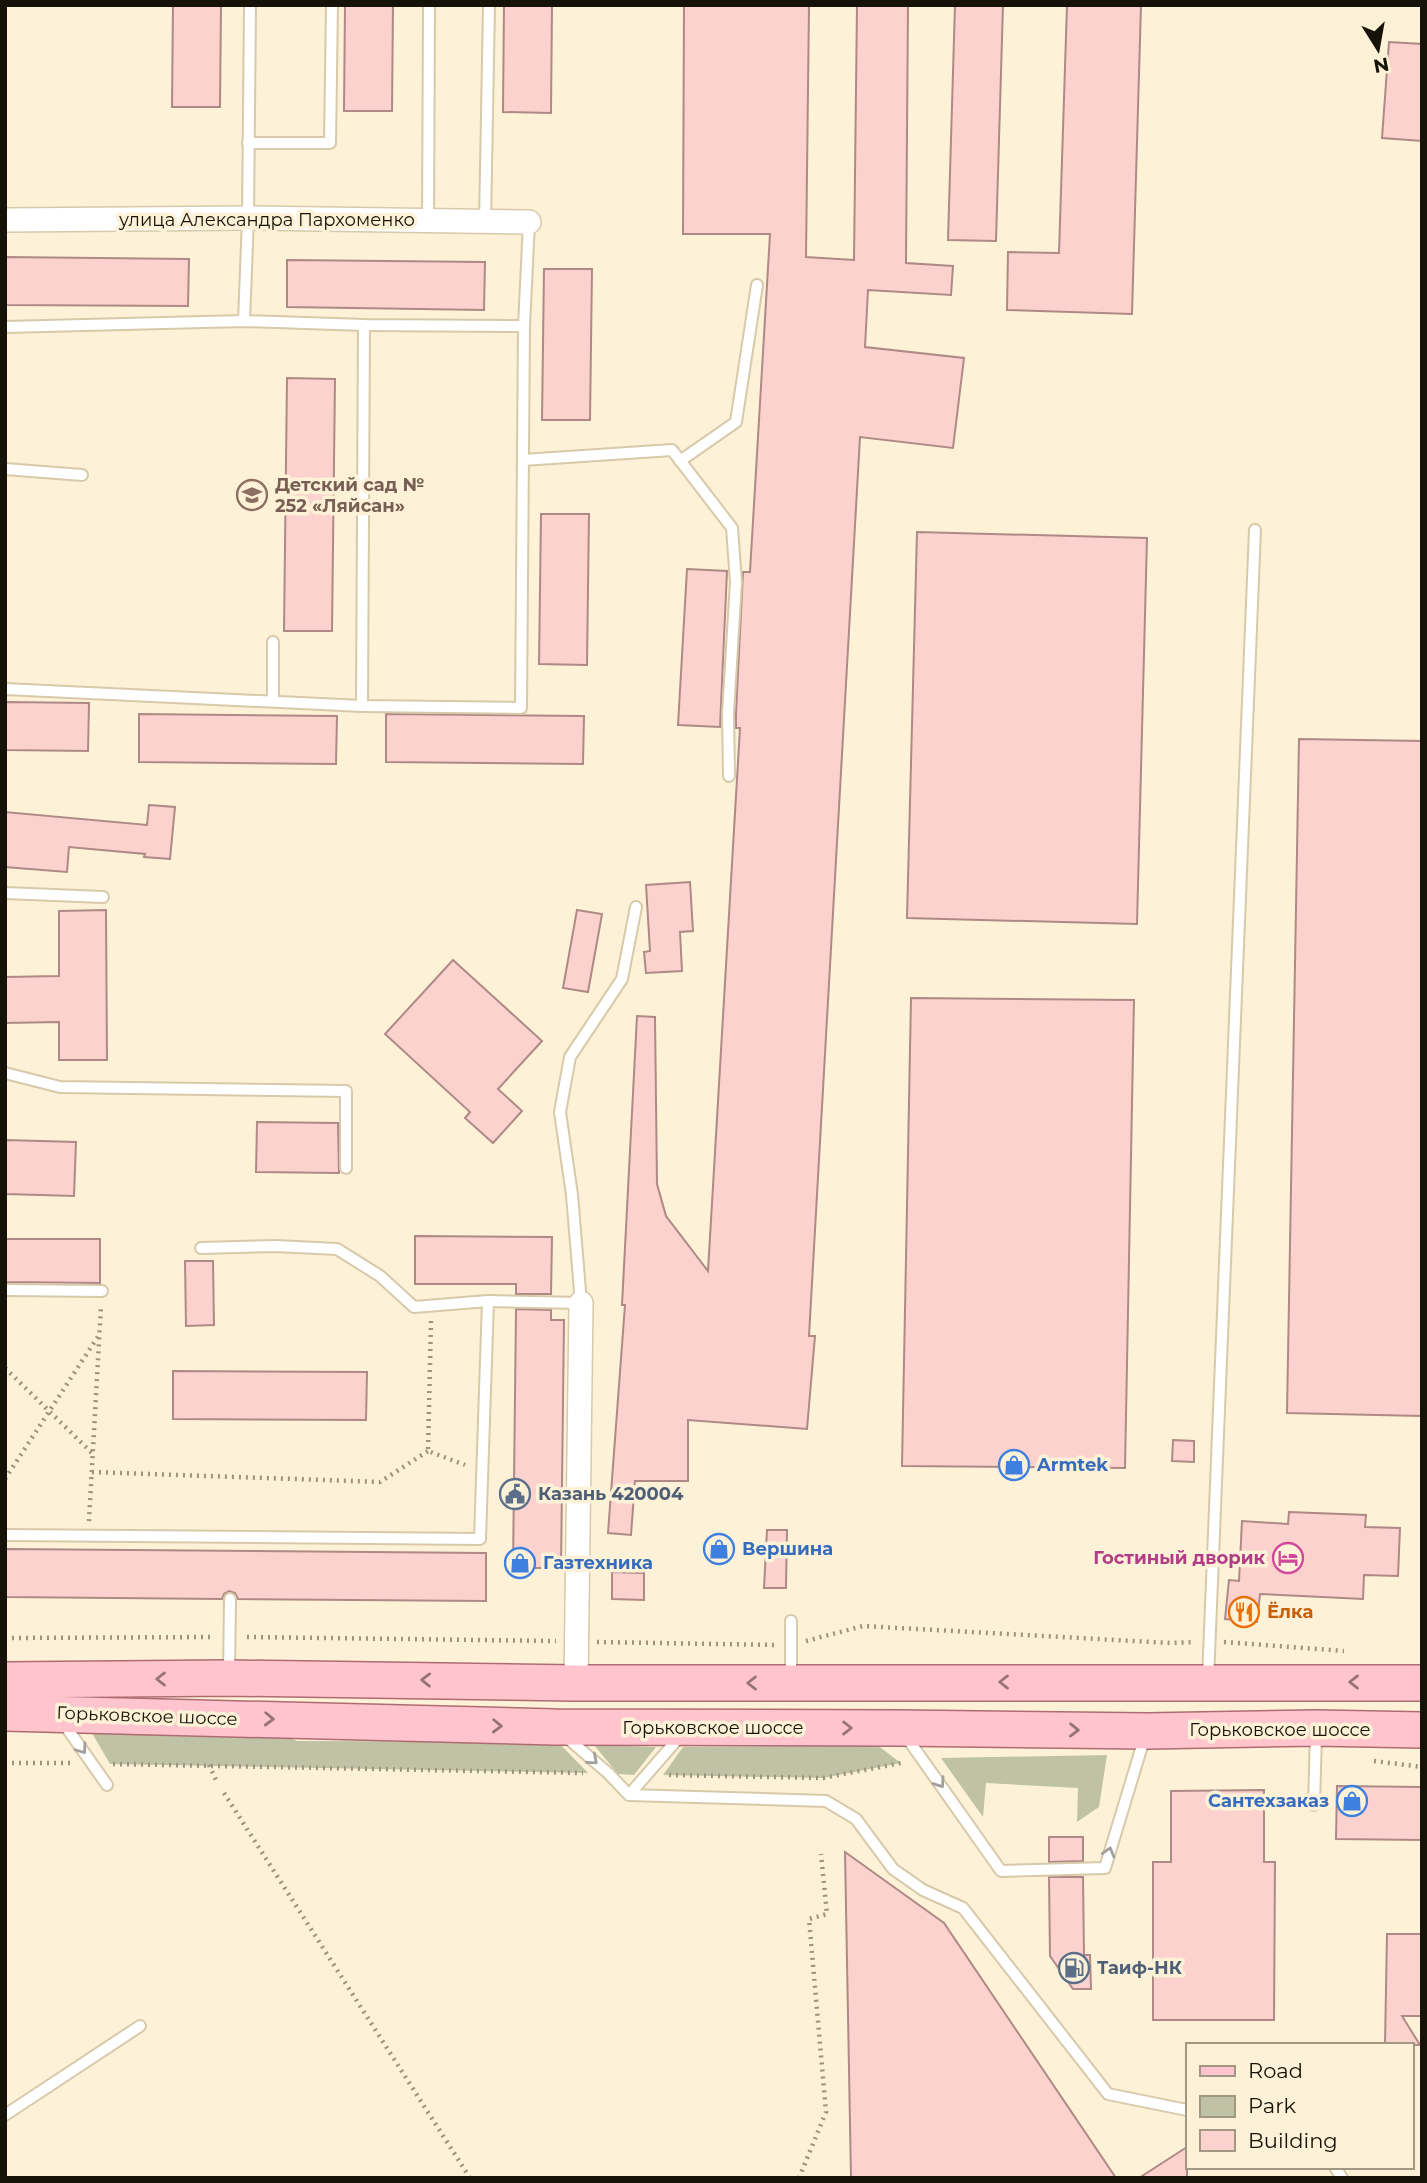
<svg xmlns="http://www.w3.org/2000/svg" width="1427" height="2183" viewBox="0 0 1427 2183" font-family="Montserrat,sans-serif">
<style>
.green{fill:#bfc2a5}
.building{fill:#fcd2ce;stroke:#ae8985;stroke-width:2}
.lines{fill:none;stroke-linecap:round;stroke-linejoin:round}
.service-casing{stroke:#d7c9a9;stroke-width:14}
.minor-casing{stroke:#d7c9a9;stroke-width:26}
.primary-casing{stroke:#ae6c72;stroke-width:38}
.path{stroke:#9b937f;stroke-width:4.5;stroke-dasharray:2 5;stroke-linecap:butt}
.service{stroke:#fff;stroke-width:10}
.minor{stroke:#fff;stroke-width:23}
.primary{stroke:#ffc4cd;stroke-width:35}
.oneway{stroke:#977474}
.oneway2{stroke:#a2a09c}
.labels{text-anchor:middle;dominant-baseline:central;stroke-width:7;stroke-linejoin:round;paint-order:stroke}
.street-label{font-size:18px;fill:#171207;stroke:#fdf2d7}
.education-label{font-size:18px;font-weight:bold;fill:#785e54;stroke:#fdf2d7;text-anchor:start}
.shop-label{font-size:18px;font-weight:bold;fill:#366cbe;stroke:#fdf2d7;text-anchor:start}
.service-label{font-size:18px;font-weight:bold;fill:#4e5e75;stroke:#fdf2d7;text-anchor:start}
.hotel-label{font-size:18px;font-weight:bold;fill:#b23c85;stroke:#fdf2d7;text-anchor:end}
.food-label{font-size:18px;font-weight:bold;fill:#c56008;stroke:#fdf2d7;text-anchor:start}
</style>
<rect width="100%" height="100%" fill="#fdf2d7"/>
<g class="green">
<path d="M 89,1728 L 276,1732 L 297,1741 L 558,1742 L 588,1773 L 110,1764 Z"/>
<path d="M 594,1745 L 656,1747 L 634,1775 L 618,1774 Z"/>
<path d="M 877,1745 L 901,1763 L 823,1778 L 663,1775 L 683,1747 Z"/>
<path d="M 1107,1755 L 1099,1807 L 1077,1822 L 1078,1788 L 986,1783 L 983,1817 L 941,1758 Z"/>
</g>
<g class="building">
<path d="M 173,5 L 221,5 L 220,107 L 172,107 Z"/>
<path d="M 345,5 L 393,5 L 392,111 L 344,111 Z"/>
<path d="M 504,5 L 552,5 L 551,113 L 503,112 Z"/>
<path d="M 684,5 L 809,5 L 806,257 L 854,260 L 857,5 L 908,5 L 906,263 L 953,266 L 951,295 L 868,290 L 865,347 L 964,358 L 953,448 L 860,437 L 809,1336 L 815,1336 L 807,1429 L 688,1420 L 688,1481 L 635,1481 L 631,1535 L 608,1533 L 625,1305 L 622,1305 L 637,1016 L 655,1017 L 657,1184 L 666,1216 L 708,1271 L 740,728 L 736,728 L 736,713 L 743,572 L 750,572 L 770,234 L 683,234 Z"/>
<path d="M 955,5 L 1003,5 L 996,241 L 948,240 Z"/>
<path d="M 1067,5 L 1141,5 L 1132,314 L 1007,310 L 1008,252 L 1059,253 Z"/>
<path d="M 1389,42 L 1422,44 L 1422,141 L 1382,138 Z"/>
<path d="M 5,257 L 189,259 L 188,306 L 5,305 Z"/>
<path d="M 287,260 L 485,262 L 484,310 L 287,307 Z"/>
<path d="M 544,269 L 592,269 L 590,420 L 542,420 Z"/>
<path d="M 287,378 L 335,379 L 332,631 L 284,631 Z"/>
<path d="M 541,514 L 589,514 L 587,665 L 539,664 Z"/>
<path d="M 917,532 L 1147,538 L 1137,924 L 907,918 Z"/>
<path d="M 687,569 L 727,571 L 720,727 L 678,725 Z"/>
<path d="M 5,702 L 89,703 L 88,751 L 5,750 Z"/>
<path d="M 139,714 L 337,716 L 336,764 L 139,762 Z"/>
<path d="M 386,714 L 584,716 L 583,764 L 386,762 Z"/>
<path d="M 1299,739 L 1422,741 L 1422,1416 L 1287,1413 Z"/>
<path d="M 149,805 L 175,807 L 170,859 L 144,857 L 145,854 L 69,847 L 67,872 L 5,867 L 5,812 L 147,825 Z"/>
<path d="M 690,882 L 693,931 L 680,932 L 682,971 L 646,973 L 644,952 L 650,951 L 646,885 Z"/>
<path d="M 106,910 L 107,1060 L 59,1060 L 59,1022 L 5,1023 L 5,977 L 59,976 L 59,911 Z"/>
<path d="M 577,910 L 602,914 L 588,992 L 563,988 Z"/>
<path d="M 453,960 L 542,1041 L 498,1089 L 522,1111 L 493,1143 L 465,1118 L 470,1112 L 385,1034 Z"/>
<path d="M 911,998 L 1134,1000 L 1125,1468 L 902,1466 Z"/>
<path d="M 257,1122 L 338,1123 L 339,1173 L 256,1172 Z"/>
<path d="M 5,1140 L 76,1142 L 74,1196 L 5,1194 Z"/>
<path d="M 415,1236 L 552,1237 L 551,1294 L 516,1294 L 516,1284 L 415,1284 Z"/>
<path d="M 5,1239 L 100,1239 L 100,1283 L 5,1282 Z"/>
<path d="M 185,1261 L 213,1261 L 214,1325 L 186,1326 Z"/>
<path d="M 516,1309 L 551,1310 L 551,1320 L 564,1320 L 561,1568 L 513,1568 Z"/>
<path d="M 173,1371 L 367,1372 L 366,1420 L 173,1419 Z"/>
<path d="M 1173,1440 L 1194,1441 L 1194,1462 L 1172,1461 Z"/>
<path d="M 1289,1512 L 1366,1515 L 1365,1527 L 1400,1528 L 1398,1576 L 1364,1575 L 1363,1599 L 1260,1594 L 1257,1622 L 1225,1619 L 1229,1580 L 1239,1581 L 1242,1521 L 1288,1524 Z"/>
<path d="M 767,1530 L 787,1530 L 786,1588 L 764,1588 Z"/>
<path d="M 5,1549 L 486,1553 L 486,1601 L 238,1599 L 235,1593 L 229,1591 L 224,1594 L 222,1599 L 5,1597 Z"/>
<path d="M 612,1572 L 644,1573 L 644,1600 L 612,1599 Z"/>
<path d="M 1337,1786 L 1422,1787 L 1422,1840 L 1336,1839 Z"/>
<path d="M 1264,1790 L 1264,1862 L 1275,1862 L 1274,2020 L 1153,2020 L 1153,1862 L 1171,1862 L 1171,1791 Z"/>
<path d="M 1049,1837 L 1083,1837 L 1083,1861 L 1049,1862 Z"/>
<path d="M 845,1852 L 944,1923 L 1116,2178 L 851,2178 Z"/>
<path d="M 1049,1877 L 1083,1877 L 1084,1955 L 1090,1955 L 1091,1989 L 1073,1989 L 1050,1956 Z"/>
<path d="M 1387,1934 L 1422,1934 L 1422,2016 L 1402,2016 L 1420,2045 L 1385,2045 Z"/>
<path d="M 1187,2147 L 1187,2178 L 1139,2178 Z"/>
</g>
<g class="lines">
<g class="service-casing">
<g id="service">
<path d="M 248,143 L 330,143 L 332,5"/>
<path d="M 428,222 L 429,5"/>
<path d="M 485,223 L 489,5"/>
<path d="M 244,321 L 248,218 L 250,5"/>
<path d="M 5,327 L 244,321 L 364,325 L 524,326"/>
<path d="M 523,460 L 672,450 L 732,528 L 736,582 L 728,713 L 729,776"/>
<path d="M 680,461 L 736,422 L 757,285"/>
<path d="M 5,469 L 82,475"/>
<path d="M 5,689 L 362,706 L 521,708 L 524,326 L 529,222"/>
<path d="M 273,701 L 273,642"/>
<path d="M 362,706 L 364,325"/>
<path d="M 5,893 L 103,897"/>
<path d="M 5,1073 L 60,1087 L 346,1091 L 346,1168"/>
<path d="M 201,1248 L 275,1246 L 337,1249 L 380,1276 L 414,1307 L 488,1301"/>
<path d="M 5,1290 L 102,1291"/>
<path d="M 5,1535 L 480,1539 L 488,1301 L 581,1303 L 572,1195 L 560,1112 L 570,1057 L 622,979 L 636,907"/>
<path d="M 229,1675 L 230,1599"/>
<path d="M 791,1677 L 791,1621"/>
<path d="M 1208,1679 L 1255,530"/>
<path d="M 62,1721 L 107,1785"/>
<path d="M 905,1735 L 1001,1871 L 1105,1868 L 1145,1736"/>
<path d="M 565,1736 L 608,1773 L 629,1795 L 826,1801 L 856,1819 L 893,1869 L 923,1890 L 963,1908 L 1108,2094 L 1187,2110"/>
<path d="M 629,1795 L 682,1734"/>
<path d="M 1314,1805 L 1316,1734"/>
<path d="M 5,2115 L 140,2026"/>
<path d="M 1335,2167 L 1342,2178"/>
</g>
</g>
<g class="minor-casing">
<g id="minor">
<path d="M 5,220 L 248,218 L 529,222"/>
<path d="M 576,1683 L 581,1303"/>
</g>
</g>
<g class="primary-casing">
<g id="primary">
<path d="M 5,1680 L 229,1678 L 576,1683 L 1422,1683"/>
<path d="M 5,1713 L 555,1727 L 899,1728 L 1147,1731 L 1316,1728 L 1422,1730"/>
</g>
</g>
<g class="path">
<path d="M 431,1321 L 428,1451 L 465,1465"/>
<path d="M 5,1368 L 92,1453"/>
<path d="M 92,1472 L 380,1482 L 428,1451"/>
<path d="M 5,1479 L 99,1335"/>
<path d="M 89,1521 L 101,1306"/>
<path d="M 247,1637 L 556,1641"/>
<path d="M 5,1638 L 214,1637"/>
<path d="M 806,1641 L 863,1626 L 1170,1643 L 1194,1642"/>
<path d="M 597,1642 L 777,1645"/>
<path d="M 1224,1642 L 1344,1651"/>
<path d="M 1374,1761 L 1422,1767"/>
<path d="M 5,1763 L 72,1763"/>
<path d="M 113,1764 L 583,1773"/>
<path d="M 209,1765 L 216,1780"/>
<path d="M 669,1775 L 823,1778 L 901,1763"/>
<path d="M 224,1793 L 470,2178"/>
<path d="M 799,2178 L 826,2112 L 809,1919 L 827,1914 L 821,1854"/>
</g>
<use href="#service" class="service"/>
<use href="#minor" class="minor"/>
<use href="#primary" class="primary"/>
</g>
<defs><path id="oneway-chevron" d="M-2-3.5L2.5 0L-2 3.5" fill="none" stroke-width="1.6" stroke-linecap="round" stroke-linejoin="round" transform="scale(1.75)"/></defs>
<g class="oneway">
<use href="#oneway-chevron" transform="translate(161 1679) rotate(180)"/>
<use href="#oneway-chevron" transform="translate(426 1680) rotate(-179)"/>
<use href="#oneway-chevron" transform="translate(1004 1682) rotate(180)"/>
<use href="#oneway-chevron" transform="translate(1354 1682) rotate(-180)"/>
<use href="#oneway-chevron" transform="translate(752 1683) rotate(-180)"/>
<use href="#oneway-chevron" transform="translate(269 1719) rotate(2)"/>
<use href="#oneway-chevron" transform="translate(497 1726) rotate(2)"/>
<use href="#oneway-chevron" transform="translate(847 1728)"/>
<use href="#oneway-chevron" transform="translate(1074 1730) rotate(1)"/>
</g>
<g class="oneway2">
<use href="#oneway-chevron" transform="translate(82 1749) rotate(54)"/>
<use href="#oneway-chevron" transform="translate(593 1760) rotate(41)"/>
<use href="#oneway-chevron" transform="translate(940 1783) rotate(55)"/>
<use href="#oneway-chevron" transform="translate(1109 1852) rotate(-74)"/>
</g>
<defs>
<g id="school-ring" transform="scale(1.575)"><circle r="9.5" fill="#fdf2d7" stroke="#8d6e63" stroke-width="1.5"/><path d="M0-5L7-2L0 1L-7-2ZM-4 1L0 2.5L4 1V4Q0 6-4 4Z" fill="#8d6e63"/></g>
<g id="shop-ring" transform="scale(1.575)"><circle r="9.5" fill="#fdf2d7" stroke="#3f7fe0" stroke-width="1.5"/><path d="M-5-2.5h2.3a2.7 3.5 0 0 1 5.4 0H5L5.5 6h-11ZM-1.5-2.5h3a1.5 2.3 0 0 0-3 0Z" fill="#3f7fe0"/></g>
<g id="civic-ring" transform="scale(1.575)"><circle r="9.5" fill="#fdf2d7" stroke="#5c6f8a" stroke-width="1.5"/><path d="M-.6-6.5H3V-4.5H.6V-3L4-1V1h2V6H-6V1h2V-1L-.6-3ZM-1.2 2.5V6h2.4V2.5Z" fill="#5c6f8a"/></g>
<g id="hotel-ring" transform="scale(1.575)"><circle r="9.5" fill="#fdf2d7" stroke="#d1479c" stroke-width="1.5"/><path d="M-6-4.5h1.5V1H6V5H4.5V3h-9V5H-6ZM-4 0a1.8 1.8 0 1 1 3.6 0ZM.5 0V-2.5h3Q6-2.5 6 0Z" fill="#d1479c"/></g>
<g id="restaurant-ring" transform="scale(1.575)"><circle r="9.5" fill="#fdf2d7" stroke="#e8710a" stroke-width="1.5"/><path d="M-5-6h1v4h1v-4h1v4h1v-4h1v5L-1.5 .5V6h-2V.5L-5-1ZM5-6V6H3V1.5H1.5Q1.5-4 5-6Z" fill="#e8710a"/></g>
<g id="fuel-ring" transform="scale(1.575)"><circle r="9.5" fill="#fdf2d7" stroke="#5c6f8a" stroke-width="1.5"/><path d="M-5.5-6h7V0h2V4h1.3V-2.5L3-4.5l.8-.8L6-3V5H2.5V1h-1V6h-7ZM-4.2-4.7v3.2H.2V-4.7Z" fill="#5c6f8a"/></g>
</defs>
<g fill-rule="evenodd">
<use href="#school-ring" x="252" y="495"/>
<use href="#shop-ring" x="1014" y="1465"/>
<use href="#civic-ring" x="515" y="1494"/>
<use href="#shop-ring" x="719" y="1549"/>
<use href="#hotel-ring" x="1288" y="1558"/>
<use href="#shop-ring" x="520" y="1563"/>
<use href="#restaurant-ring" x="1244" y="1612"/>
<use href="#shop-ring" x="1352" y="1801"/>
<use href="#fuel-ring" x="1074" y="1968"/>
</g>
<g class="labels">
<g class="street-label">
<text x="267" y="220">улица Александра Пархоменко</text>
<text transform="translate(147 1716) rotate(2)">Горьковское шоссе</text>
<text x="713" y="1728">Горьковское шоссе</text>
<text x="1280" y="1730">Горьковское шоссе</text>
</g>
<g class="education-label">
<text x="275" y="485">Детский сад №<tspan x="275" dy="21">252 «Ляйсан»</tspan></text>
</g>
<g class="shop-label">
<text x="1037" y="1465">Armtek</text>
<text x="742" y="1549">Вершина</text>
<text x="543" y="1563">Газтехника</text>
<text x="1329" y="1801" text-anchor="end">Сантехзаказ</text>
</g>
<g class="service-label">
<text x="538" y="1494">Казань 420004</text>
<text x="1097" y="1968">Таиф-НК</text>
</g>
<g class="hotel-label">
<text x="1265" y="1558">Гостиный дворик</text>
</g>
<g class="food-label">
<text x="1267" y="1612">Ёлка</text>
</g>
</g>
<rect width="1427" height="2183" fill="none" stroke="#171207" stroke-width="14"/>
<rect x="1186" y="2043" width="228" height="126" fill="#fdf2d7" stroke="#a19884" stroke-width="2"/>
<rect x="1200" y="2066" width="35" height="10" fill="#ffc4cd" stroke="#a19884" stroke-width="2"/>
<text x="1248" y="2078" font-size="21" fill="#171207">Road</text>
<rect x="1200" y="2096" width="35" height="21" fill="#bfc2a5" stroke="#a19884" stroke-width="2"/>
<text x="1248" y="2113" font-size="21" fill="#171207">Park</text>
<rect x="1200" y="2130" width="35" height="21" fill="#fcd2ce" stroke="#a19884" stroke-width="2"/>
<text x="1248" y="2148" font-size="21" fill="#171207">Building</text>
<g transform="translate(1378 49) rotate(169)" stroke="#fdf2d7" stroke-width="5" paint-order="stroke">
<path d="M0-5L12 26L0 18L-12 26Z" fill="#171207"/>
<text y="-10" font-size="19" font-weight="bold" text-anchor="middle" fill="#171207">N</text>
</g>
</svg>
